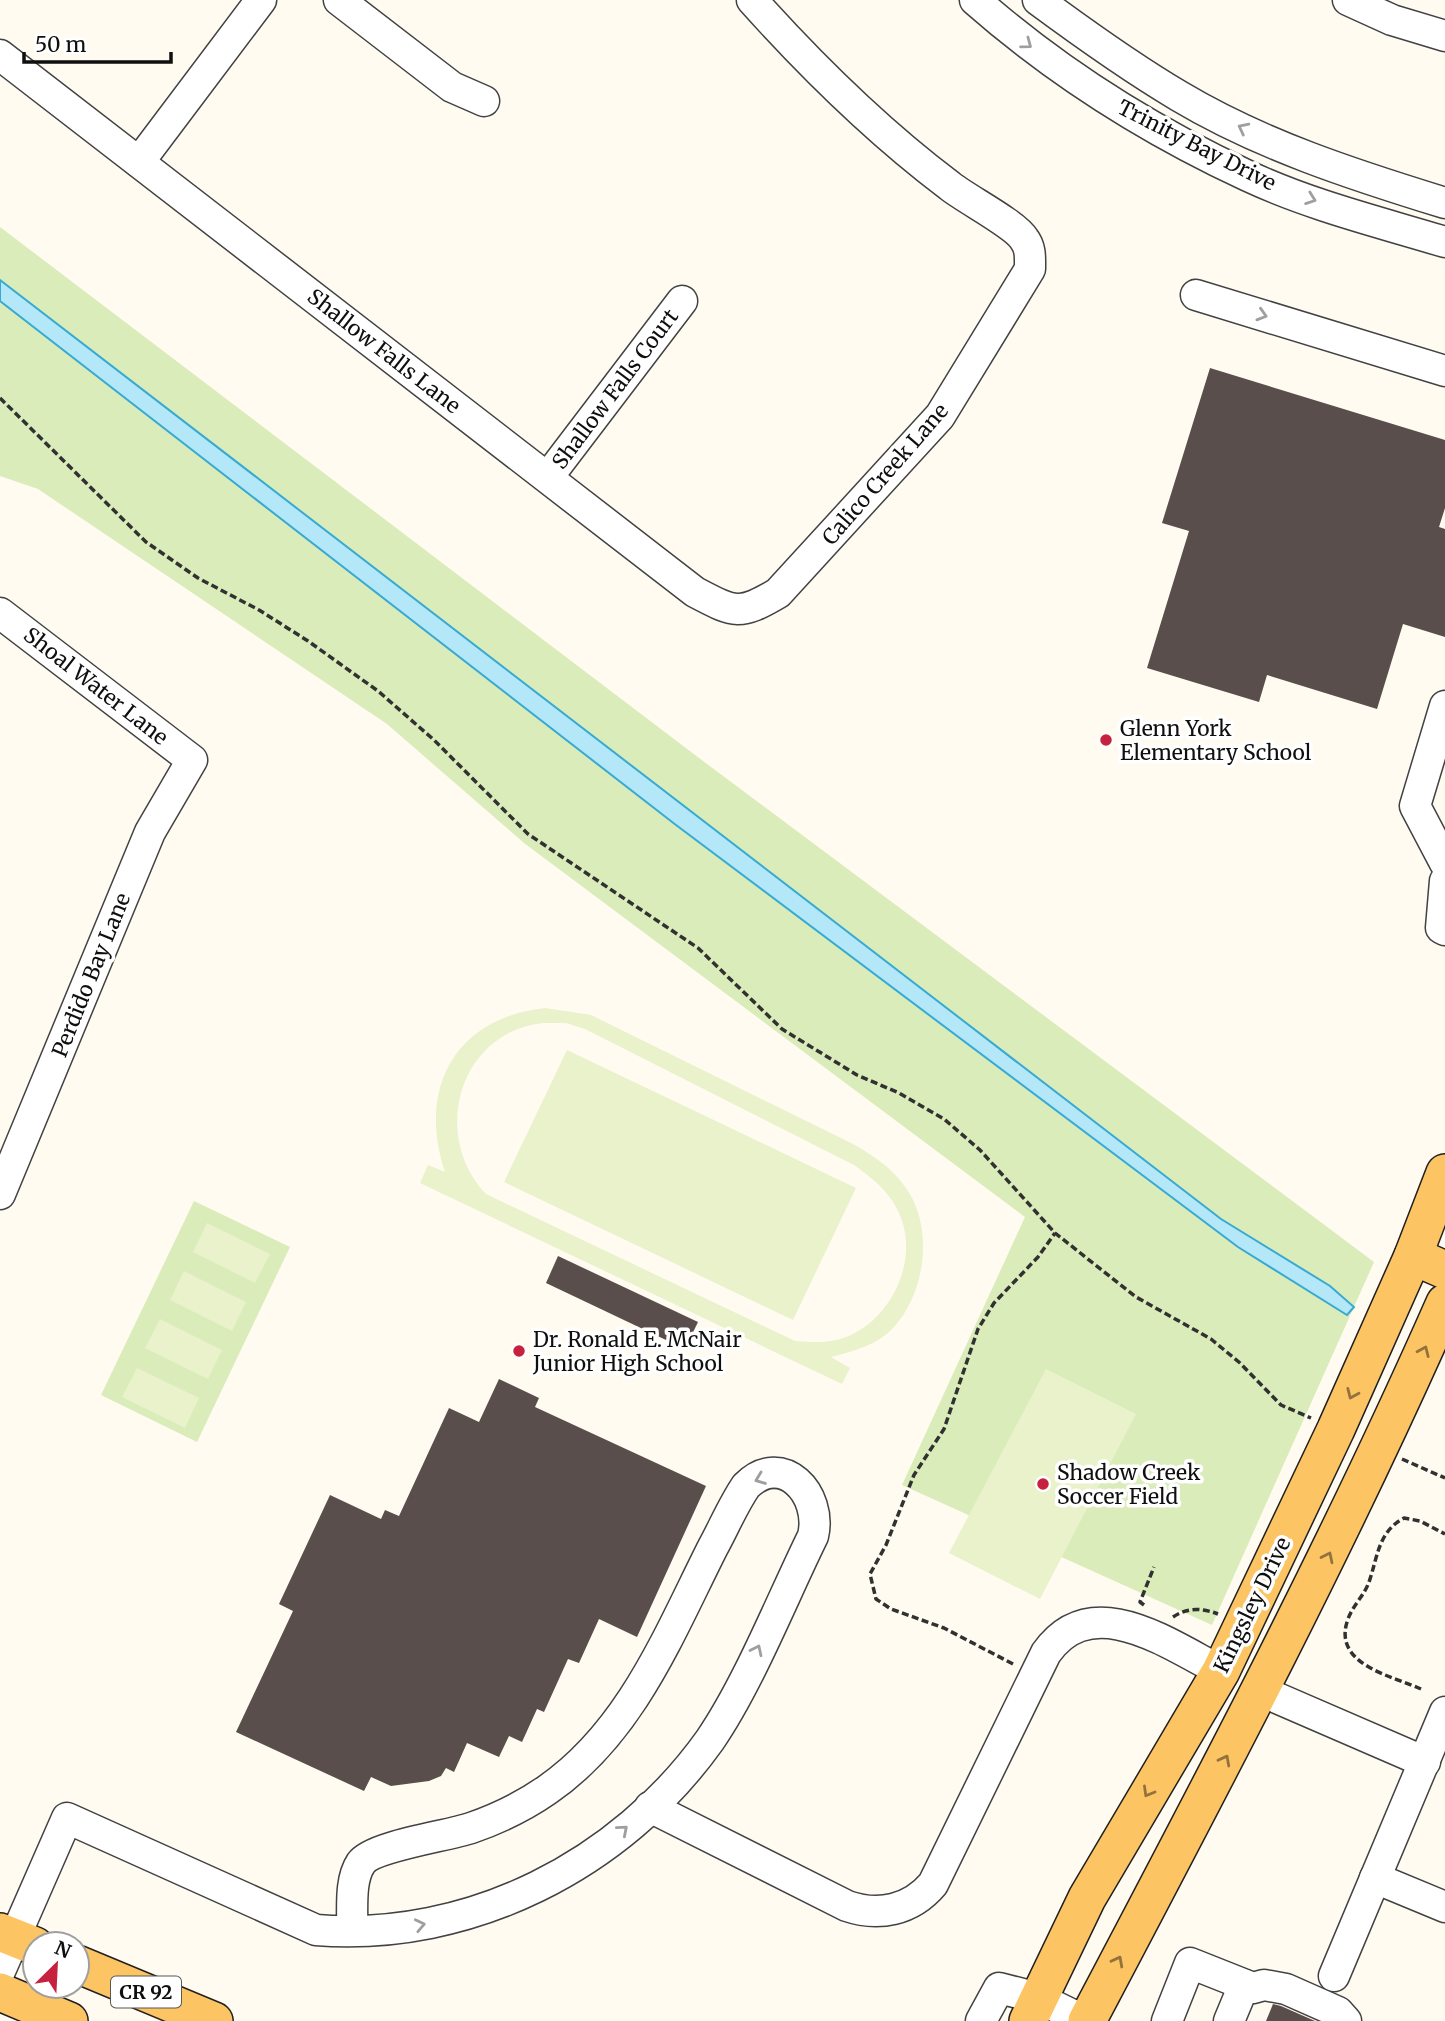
<svg xmlns="http://www.w3.org/2000/svg" width="1445" height="2021" viewBox="0 0 1445 2021" font-family="Merriweather,serif">
<style>
.green{fill:#daecb9}
.pitch{fill:#eaf2cb;fill-rule:evenodd}
.water{fill:#b4e8f9;stroke:#38a9d3;stroke-width:2}
.building{fill:#594e4b}
.lines{fill:none;stroke-linecap:round;stroke-linejoin:round}
.minor-casing{stroke:#424242;stroke-width:33}
.major-casing{stroke:#202020;stroke-width:40}
.path{stroke:#313131;stroke-width:3.5;stroke-dasharray:7 3.5;stroke-linecap:butt}
.minor{stroke:#fff;stroke-width:30}
.major{stroke:#fdc463;stroke-width:37}
.oneway{stroke:#9f9f9f}
.oneway2{stroke:#92733d}
.poi-dot{fill:#c6213e;stroke:#fff;stroke-width:2.5}
.labels{text-anchor:middle;dominant-baseline:central;stroke-width:7;stroke-linejoin:round;paint-order:stroke}
.shield{fill:#fff;stroke:#575757;stroke-width:2}
.shield-label{font-size:19px;font-weight:bold;fill:#0f0f0f}
.street-label{font-size:21px;fill:#0f0f0f;stroke:#fff}
.poi-label{font-size:21px;fill:#0f0f0f;stroke:#fff;text-anchor:start}
</style>
<rect width="100%" height="100%" fill="#fffbf1"/>
<g class="green">
<path d="M 0,227 L 703,761 L 1374,1262 L 1212,1625 L 902,1485 L 1025,1217 L 524,843 L 387,724 L 38,489 L 0,476 Z"/>
<path d="M 194,1201 L 290,1247 L 197,1442 L 101,1395 Z"/>
</g>
<g class="pitch">
<path d="M 545,1008 L 591,1015 L 843,1139 C 867,1151 890,1165 906,1188 C 934,1227 926,1293 893,1328 C 876,1346 853,1351 831,1357 L 850,1368 L 842,1384 L 420,1183 L 428,1165 L 445,1172 C 417,1088 455,1018 545,1008 ZM 543,1023 L 566,1023 L 585,1029 L 854,1165 C 872,1178 888,1190 898,1211 C 920,1255 895,1313 853,1334 C 836,1343 814,1343 795,1341 L 486,1194 C 430,1135 459,1032 543,1023 Z"/>
<path d="M 567,1050 L 856,1188 L 793,1320 L 504,1182 Z"/>
<path d="M 207,1223 L 270,1254 L 255,1283 L 193,1252 Z"/>
<path d="M 184,1271 L 246,1302 L 232,1331 L 170,1300 Z"/>
<path d="M 160,1319 L 222,1350 L 208,1379 L 145,1348 Z"/>
<path d="M 137,1368 L 199,1398 L 185,1428 L 122,1397 Z"/>
<path d="M 1046,1369 L 1136,1414 L 1040,1599 L 949,1553 Z"/>
</g>
<path class="water" d="M 0,280 L 1221,1219 L 1330,1286 L 1354,1307 L 1347,1315 L 1238,1247 L 676,825 L 0,301 Z"/>
<g class="building">
<path d="M 1210,368 L 1445,440 L 1445,508 L 1439,527 L 1445,529 L 1445,637 L 1403,624 L 1377,709 L 1267,675 L 1259,702 L 1147,668 L 1189,531 L 1162,523 Z"/>
<path d="M 558,1256 L 698,1322 L 685,1349 L 546,1283 Z"/>
<path d="M 499,1379 L 539,1398 L 535,1407 L 706,1486 L 637,1637 L 599,1619 L 579,1663 L 568,1659 L 544,1712 L 537,1709 L 522,1742 L 509,1736 L 499,1757 L 467,1743 L 454,1772 L 446,1768 L 441,1776 L 429,1781 L 391,1786 L 371,1777 L 364,1791 L 236,1732 L 293,1611 L 279,1604 L 330,1495 L 381,1519 L 385,1510 L 399,1516 L 449,1408 L 479,1422 Z"/>
<path d="M 1273,2004 L 1281,2006 L 1315,2021 L 1266,2021 Z"/>
</g>
<g class="lines">
<g class="minor-casing">
<g id="minor">
<path d="M 339,0 L 452,87 L 484,101"/>
<path d="M 975,0 C 1057,72 1149,130 1248,176 C 1310,205 1379,222 1445,242"/>
<path d="M 1038,0 C 1084,34 1130,67 1179,96 C 1261,145 1354,175 1445,203"/>
<path d="M 1348,0 L 1392,20 L 1445,36"/>
<path d="M 0,55 L 695,592 C 735,613 739,616 778,593 L 940,416 L 1030,269 C 1030,258 1031,248 1024,239 C 1015,224 966,199 950,186 C 877,131 813,68 752,0"/>
<path d="M 139,162 L 261,0"/>
<path d="M 1196,295 L 1445,371"/>
<path d="M 548,477 L 682,301"/>
<path d="M 0,613 L 192,760 L 150,832 L 0,1194"/>
<path d="M 1445,706 L 1415,806 L 1445,863"/>
<path d="M 1445,881 L 1441,928 L 1445,930"/>
<path d="M 1261,1691 L 1425,1762"/>
<path d="M 650,1807 L 847,1906 C 879,1917 911,1910 933,1884 L 1046,1653 C 1092,1588 1168,1644 1221,1671"/>
<path d="M 1375,1878 L 1445,1907"/>
<path d="M 0,1971 L 67,1818 L 316,1930 C 470,1942 621,1865 710,1740 C 749,1683 782,1599 813,1536 C 823,1494 782,1450 746,1486 C 733,1505 724,1527 713,1547 C 669,1634 631,1732 547,1790 C 524,1806 497,1819 471,1828 C 448,1836 373,1846 361,1863 C 349,1881 353,1910 352,1931"/>
<path d="M 1334,1976 L 1445,1712"/>
<path d="M 981,2021 L 999,1988 L 1038,1998 L 1085,2021"/>
<path d="M 1167,2021 L 1190,1963 L 1253,1988 L 1264,1985 L 1286,1989 L 1338,2012 L 1346,2021"/>
<path d="M 1229,2021 L 1244,1985"/>
</g>
</g>
<g class="major-casing">
<g id="major">
<path d="M 1413,1256 L 1445,1270"/>
<path d="M 0,1932 L 35,1946"/>
<path d="M 77,1964 L 214,2021"/>
<path d="M 0,1992 L 69,2021"/>
<path d="M 1028,2021 L 1087,1898 L 1221,1671 L 1336,1429 L 1413,1256 L 1445,1173"/>
<path d="M 1087,2021 C 1212,1784 1337,1548 1445,1303"/>
</g>
</g>
<g class="path">
<path d="M 0,398 L 146,542 L 198,578 L 259,610 L 308,641 L 378,691 L 434,740 L 528,834 L 698,948 L 782,1029 L 857,1075 L 899,1093 L 944,1119 L 980,1150 L 1055,1233 L 1136,1297 L 1211,1339 L 1240,1363 L 1281,1405 L 1311,1418"/>
<path d="M 1402,1459 L 1445,1478"/>
<path d="M 1144,1605 L 1140,1602 L 1154,1567"/>
<path d="M 1173,1617 C 1188,1607 1202,1608 1218,1614"/>
<path d="M 1013,1664 L 944,1628 L 891,1609 L 876,1599 L 870,1574 L 886,1545 L 914,1475 L 944,1429 L 978,1329 L 994,1303 L 1038,1257 L 1055,1233"/>
<path d="M 1421,1689 C 1393,1676 1331,1665 1348,1619 C 1353,1605 1364,1596 1369,1582 C 1378,1556 1378,1532 1404,1518 L 1420,1521 L 1445,1534"/>
</g>
<use href="#minor" class="minor"/>
<use href="#major" class="major"/>
</g>
<defs><path id="oneway-chevron" d="M-2-3.5L2.5 0L-2 3.5" fill="none" stroke-width="1.6" stroke-linecap="round" stroke-linejoin="round" transform="scale(1.75)"/></defs>
<g class="oneway">
<use href="#oneway-chevron" transform="translate(1027 44) rotate(37)"/>
<use href="#oneway-chevron" transform="translate(1243 128) rotate(-153)"/>
<use href="#oneway-chevron" transform="translate(1311 199) rotate(20)"/>
<use href="#oneway-chevron" transform="translate(1262 315) rotate(17)"/>
<use href="#oneway-chevron" transform="translate(760 1479) rotate(159)"/>
<use href="#oneway-chevron" transform="translate(757 1650) rotate(-64)"/>
<use href="#oneway-chevron" transform="translate(623 1830) rotate(-41)"/>
<use href="#oneway-chevron" transform="translate(420 1925) rotate(-12)"/>
</g>
<g class="oneway2">
<use href="#oneway-chevron" transform="translate(1424 1351) rotate(-66)"/>
<use href="#oneway-chevron" transform="translate(1352 1394) rotate(114)"/>
<use href="#oneway-chevron" transform="translate(1328 1557) rotate(-64)"/>
<use href="#oneway-chevron" transform="translate(1225 1760) rotate(-62)"/>
<use href="#oneway-chevron" transform="translate(1148 1792) rotate(120)"/>
<use href="#oneway-chevron" transform="translate(1118 1961) rotate(-62)"/>
</g>
<g class="poi-dot">
<circle cx="1106" cy="740" r="7"/>
<circle cx="519" cy="1351" r="7"/>
<circle cx="1043" cy="1484" r="7"/>
</g>
<g class="labels">
<rect class="shield" x="111" y="1976.5" width="70" height="31" rx="5"/>
<g class="shield-label">
<text x="146" y="1992">CR 92</text>
</g>
<g class="street-label">
<text transform="translate(1197 145) rotate(27)">Trinity Bay Drive</text>
<text transform="translate(384 351) rotate(38)">Shallow Falls Lane</text>
<text transform="translate(615 389) rotate(-53)">Shallow Falls Court</text>
<text transform="translate(885 474) rotate(-49)">Calico Creek Lane</text>
<text transform="translate(96 686) rotate(38)">Shoal Water Lane</text>
<text transform="translate(91 975) rotate(-68)">Perdido Bay Lane</text>
<text transform="translate(1252 1605) rotate(-64)">Kingsley Drive</text>
</g>
<g class="poi-label">
<text x="1120" y="728">Glenn York<tspan x="1120" dy="24">Elementary School</tspan></text>
<text x="533" y="1339">Dr. Ronald E. McNair<tspan x="533" dy="24">Junior High School</tspan></text>
<text x="1057" y="1472">Shadow Creek<tspan x="1057" dy="24">Soccer Field</tspan></text>
</g>
</g>
<g transform="translate(56 1965) rotate(24)"><circle r="33" fill="#ffffff" stroke="#9f9f9f" stroke-width="2"/>
<path d="M0-5L12 26L0 18L-12 26Z" fill="#c6213e"/>
<text y="-10" font-size="19" font-weight="bold" text-anchor="middle" fill="#0f0f0f">N</text>
</g>
<path d="M24 52v10h147v-10" fill="none" stroke="#0f0f0f" stroke-width="3.5"/>
<text x="35" y="52" font-size="21" fill="#0f0f0f" stroke="#ffffff" stroke-width="5" paint-order="stroke">50 m</text>
</svg>
